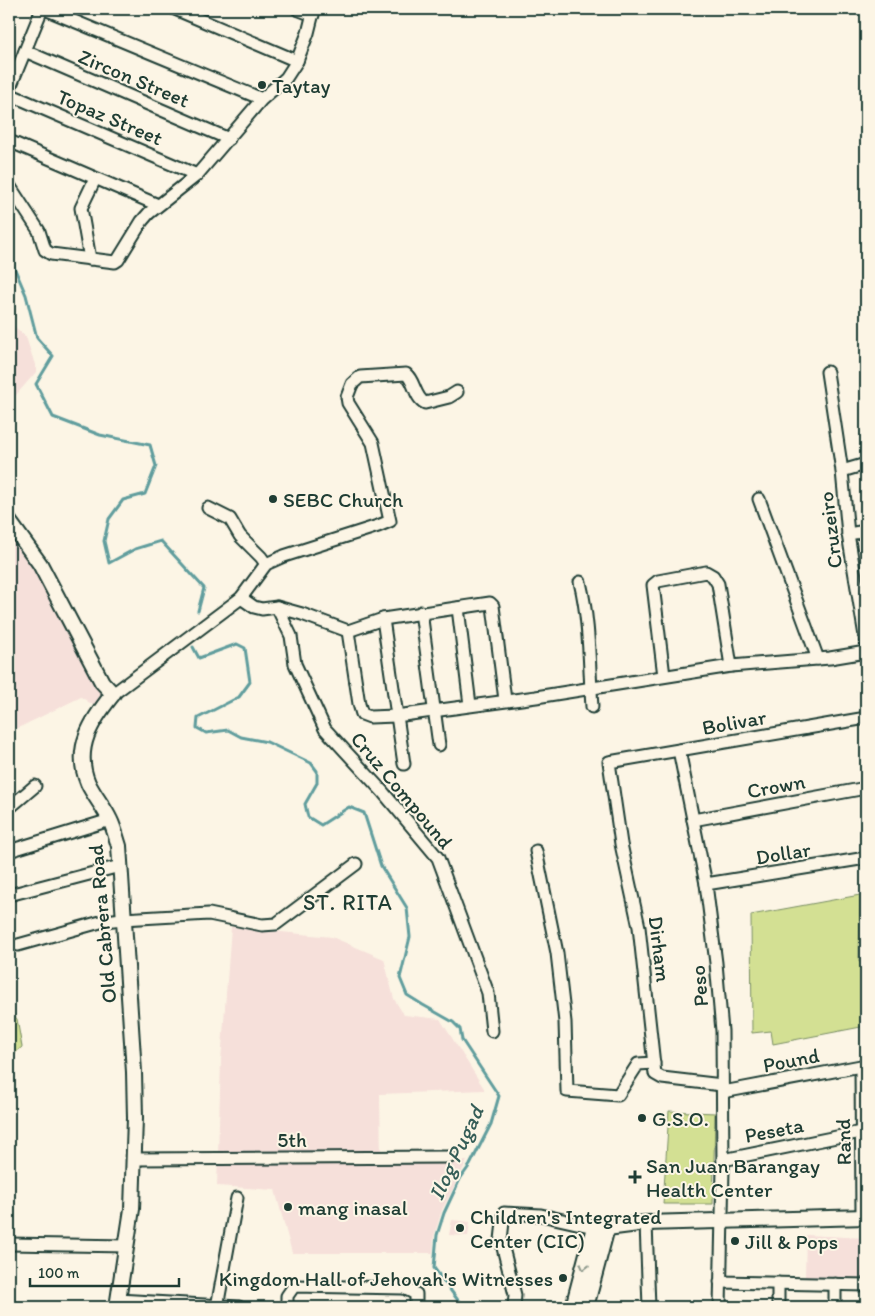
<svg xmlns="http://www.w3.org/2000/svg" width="875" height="1316" viewBox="0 0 875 1316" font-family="Itim,sans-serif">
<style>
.built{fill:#f6e0da}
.green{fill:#d3e093;stroke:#798e64}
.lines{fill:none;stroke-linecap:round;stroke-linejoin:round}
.stream{stroke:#609d9d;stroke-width:3}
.minor-casing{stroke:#1f3d34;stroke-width:15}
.tertiary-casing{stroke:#1f3d34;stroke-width:18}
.minor{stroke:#fcf5e5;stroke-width:11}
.tertiary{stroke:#fcf5e5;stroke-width:14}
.oneway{stroke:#8e998c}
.poi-dot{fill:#1f3d34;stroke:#fcf5e5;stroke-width:2}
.labels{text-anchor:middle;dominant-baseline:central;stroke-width:4;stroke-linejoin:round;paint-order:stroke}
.street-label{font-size:21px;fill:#1f3d34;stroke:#fcf5e5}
.poi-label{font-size:21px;fill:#1f3d34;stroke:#fcf5e5;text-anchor:start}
.neighbourhood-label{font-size:22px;letter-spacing:1px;fill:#1f3d34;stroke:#fcf5e5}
.water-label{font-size:22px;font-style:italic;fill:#355d57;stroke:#fcf5e5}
</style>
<rect width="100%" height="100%" fill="#fcf5e5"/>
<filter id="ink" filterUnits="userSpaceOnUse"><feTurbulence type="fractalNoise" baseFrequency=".02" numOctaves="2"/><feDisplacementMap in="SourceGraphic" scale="10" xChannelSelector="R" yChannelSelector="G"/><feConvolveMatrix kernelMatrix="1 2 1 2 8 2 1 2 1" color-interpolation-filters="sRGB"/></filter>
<g filter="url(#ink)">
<g class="built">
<path d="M 14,326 L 26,337 L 37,371 L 16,395 L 9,394 L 9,330 Z"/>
<path d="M 9,530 L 31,560 L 106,695 L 96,707 L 81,697 L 18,728 L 9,728 Z"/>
<path d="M 231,927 L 332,937 L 384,959 L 394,999 L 404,1015 L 440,1019 L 485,1090 L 380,1094 L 381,1162 L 467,1161 L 442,1210 L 434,1236 L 433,1253 L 292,1253 L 275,1190 L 217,1186 L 221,1061 Z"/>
<path d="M 452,1220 L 470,1222 L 468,1236 L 449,1235 Z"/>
<path d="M 806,1235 L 866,1238 L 866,1279 L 805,1278 Z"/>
</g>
<g class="green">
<path d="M 860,895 L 859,962 L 866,961 L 866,1026 L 773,1044 L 771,1031 L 752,1033 L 751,915 Z"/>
<path d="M 9,1010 L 17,1019 L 22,1047 L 9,1058 Z"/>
<path d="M 669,1111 L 715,1113 L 713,1204 L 663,1204 Z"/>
</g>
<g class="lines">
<g class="stream">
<path d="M 9,237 L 12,242 L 14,267 L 26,295 L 37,338 L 53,356 L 36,384 L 53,417 L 100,435 L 150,445 L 156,466 L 145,494 L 123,500 L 109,519 L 104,541 L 109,563 L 135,549 L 161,541 L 204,588 L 198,611"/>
<path d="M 193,647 L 199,658 L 237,644 L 245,648 L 250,682 L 239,697 L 198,718 L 197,728 L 206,733 L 228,730 L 241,737 L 267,742 L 311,763 L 317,771 L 317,783 L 305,804 L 308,817 L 321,825 L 349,807 L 364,813 L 381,866 L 407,908 L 410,937 L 400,978 L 407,995 L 423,1005 L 453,1022 L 460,1029 L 462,1040 L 499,1096 L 491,1124 L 470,1165 L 460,1179 L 444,1213 L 437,1235 L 434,1268 L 463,1307"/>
</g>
<g class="minor-casing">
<g id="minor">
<path d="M 45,9 L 262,99"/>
<path d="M 175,9 L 297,61"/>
<path d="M 297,9 L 313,15"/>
<path d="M 25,51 L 229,139"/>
<path d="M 9,90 L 42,9"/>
<path d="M 9,94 L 197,175"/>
<path d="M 9,141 L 158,205"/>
<path d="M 9,185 L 39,231 L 45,250 L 51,254 L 115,262 L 118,260 L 142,221 L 149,213 L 197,175 L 262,99 L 286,78 L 297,61 L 308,33 L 314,9"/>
<path d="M 90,259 L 81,208 L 95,179"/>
<path d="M 827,372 L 842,471 L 848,534 L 866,642"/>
<path d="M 842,471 L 866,464"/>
<path d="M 759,499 L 818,659"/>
<path d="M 208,508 L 230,519 L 240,536 L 261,557 L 266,564"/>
<path d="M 848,534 L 866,531"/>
<path d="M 580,582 C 590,623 589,666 592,707"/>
<path d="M 241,598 L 254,607 L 262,609 L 277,607 L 302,614 L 348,631 L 383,619 L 490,603 L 493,606 L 505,700"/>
<path d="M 277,607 L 291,636 L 295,664 L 325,729 L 382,791 L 438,858 L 488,993 L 492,1031"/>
<path d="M 458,608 L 470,705"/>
<path d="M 421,612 L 439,745"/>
<path d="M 383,619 L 404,764"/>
<path d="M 348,631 L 359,704 L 362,714 L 370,717 L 396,716 L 536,697 L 731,666 L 830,658 L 866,652"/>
<path d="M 664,676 L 653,585 L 658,581 L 706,572 L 713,576 L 718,584 L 731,666"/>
<path d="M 113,694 L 241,598 L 266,564 L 284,556 L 378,526 L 390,521 L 373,443 L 348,403 L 347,397 L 352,384 L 360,377 L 406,374 C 415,381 414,397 425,403 L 449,397 L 457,392"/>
<path d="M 679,750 L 706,884 L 716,963 L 722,1031 L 723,1168 L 720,1307"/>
<path d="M 9,808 L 35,786"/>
<path d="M 693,820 L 866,788"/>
<path d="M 9,851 L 110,820"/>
<path d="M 536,851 L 557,953 L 565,1022 L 567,1091 L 618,1095 L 638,1064 L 654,1063"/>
<path d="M 706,884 L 866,858"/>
<path d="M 9,895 L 120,866"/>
<path d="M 18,945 L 104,921 L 123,919 L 209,914 L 262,925 L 276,924 L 356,864"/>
<path d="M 861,1066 L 862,1217"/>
<path d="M 722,1085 L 662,1078 L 655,1074 L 639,927 L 621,844 L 609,762 L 866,718"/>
<path d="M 723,1092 L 866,1065"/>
<path d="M 134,1159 L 450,1157"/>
<path d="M 723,1160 L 861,1132"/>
<path d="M 646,1223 L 649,1307"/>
<path d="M 9,1244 L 127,1246"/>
<path d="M 720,1282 L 866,1285"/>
<path d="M 118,1300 L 239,1307"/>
<path d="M 217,1307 L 237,1198"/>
<path d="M 287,1307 L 287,1296 L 294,1286 L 404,1288 L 416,1294 L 416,1307"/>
<path d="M 514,1307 L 515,1295 L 501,1240 L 504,1213 L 541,1215 L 594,1227"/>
<path d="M 778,1307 L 778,1283"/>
<path d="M 835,1307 L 835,1284"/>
</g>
</g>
<g class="tertiary-casing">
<g id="tertiary">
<path d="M 9,521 L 40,564 L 102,682 L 113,694 C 92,720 73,748 88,783 C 94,796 104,807 110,820 C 114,828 116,837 119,846 L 134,1072 L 135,1118 L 132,1209 L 117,1307"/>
<path d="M 573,1307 L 594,1227 L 607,1228 L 646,1223 L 866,1217"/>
<path d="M 586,1307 L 607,1228"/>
</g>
</g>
<use href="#minor" class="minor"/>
<use href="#tertiary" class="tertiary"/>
</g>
<defs><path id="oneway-chevron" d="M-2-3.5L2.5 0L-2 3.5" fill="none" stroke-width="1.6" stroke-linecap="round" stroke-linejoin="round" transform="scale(1.25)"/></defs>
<use class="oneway" href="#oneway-chevron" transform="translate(584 1267) rotate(104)"/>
</g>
<g class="poi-dot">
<circle cx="262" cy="85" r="5"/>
<circle cx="273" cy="499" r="5"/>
<circle cx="642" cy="1118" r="5"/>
<path d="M632.5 1169.5h5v5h5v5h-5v5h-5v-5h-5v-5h5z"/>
<circle cx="288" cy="1207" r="5"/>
<circle cx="460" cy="1228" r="5"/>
<circle cx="735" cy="1241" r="5"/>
<circle cx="563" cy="1278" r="5"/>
</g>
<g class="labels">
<g class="street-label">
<text transform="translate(134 78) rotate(23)">Zircon Street</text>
<text transform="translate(110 117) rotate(23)">Topaz Street</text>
<text transform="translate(830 530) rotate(-97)">Cruzeiro</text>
<text transform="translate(734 722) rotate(-10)">Bolivar</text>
<text transform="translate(776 786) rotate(-10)">Crown</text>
<text transform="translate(402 790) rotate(50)">Cruz Compound</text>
<text transform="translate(783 853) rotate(-9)">Dollar</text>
<text transform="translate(102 924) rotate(-95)">Old Cabrera Road</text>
<text transform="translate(660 949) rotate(83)">Dirham</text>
<text transform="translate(699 986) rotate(-95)">Peso</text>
<text transform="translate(791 1060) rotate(-11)">Pound</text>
<text transform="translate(774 1130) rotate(-11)">Peseta</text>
<text x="292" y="1139">5th</text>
<text transform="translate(843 1142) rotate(-91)">Rand</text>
</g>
<g class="poi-label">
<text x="272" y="85">Taytay</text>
<text x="283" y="499">SEBC Church</text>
<text x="652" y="1118">G.S.O.</text>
<text x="646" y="1165">San Juan Barangay<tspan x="646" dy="24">Health Center</tspan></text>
<text x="298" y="1207">mang inasal</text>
<text x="470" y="1216">Children's Integrated<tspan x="470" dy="24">Center (CIC)</tspan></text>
<text x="745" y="1241">Jill &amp; Pops</text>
<text x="553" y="1278" text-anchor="end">Kingdom Hall of Jehovah's Witnesses</text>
</g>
<g class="neighbourhood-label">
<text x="348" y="902">ST. RITA</text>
</g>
<g class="water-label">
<text transform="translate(456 1153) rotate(-65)">Ilog Pugad</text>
</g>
</g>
<rect width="875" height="1316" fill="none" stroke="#fcf5e5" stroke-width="30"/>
<rect x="15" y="15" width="845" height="1286" fill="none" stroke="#1f3d34" stroke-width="2" filter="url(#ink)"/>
<path d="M30 1278v8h149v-8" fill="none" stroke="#1f3d34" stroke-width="2.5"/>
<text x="38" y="1278" font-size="15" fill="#1f3d34" stroke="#fcf5e5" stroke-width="4" paint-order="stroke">100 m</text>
</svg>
